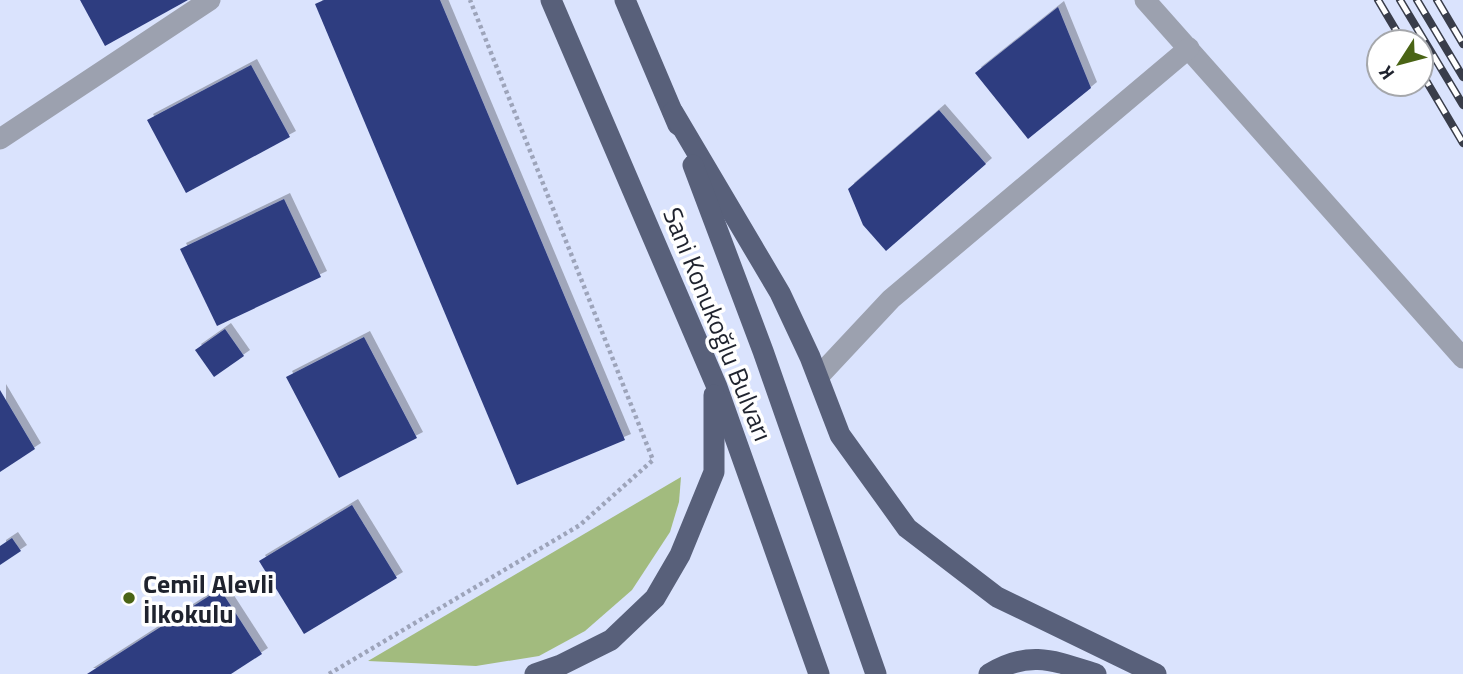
<svg xmlns="http://www.w3.org/2000/svg" width="1463" height="674" viewBox="0 0 1463 674" font-family="'Titillium Web',sans-serif">
<style>
.green{fill:#a2bb7e}
.building{fill:#2d3c80;filter:url(#shadow)}
.lines{fill:none;stroke-linecap:round;stroke-linejoin:round}
.path{stroke:#9da4ba;stroke-width:4.5;stroke-dasharray:3.5 3.5;stroke-linecap:butt}
.minor{stroke:#9ca1af;stroke-width:21}
.trunk{stroke:#58607a;stroke-width:21}
.rail-casing{stroke:#393d4a;stroke-width:8}
.rail{stroke:#fff;stroke-width:5;stroke-dasharray:16;stroke-linecap:butt}
.poi-dot{fill:#4a6415;stroke:#fff;stroke-width:2.5}
.labels{text-anchor:middle;dominant-baseline:central;stroke-width:7;stroke-linejoin:round;paint-order:stroke}
.street-label{font-size:26px;fill:#1f232e;stroke:#fff}
.poi-label{font-size:26px;font-weight:bold;fill:#1f232e;stroke:#fff;text-anchor:start}
</style>
<defs>
<filter id="shadow"><feDropShadow dx="6" dy="-6" stdDeviation="0" flood-color="#0004"/></filter>
</defs>
<rect width="100%" height="100%" fill="#dae3fd"/>
<path class="green" d="M 681,477 L 679,502 L 670,532 L 632,590 L 585,631 L 539,656 L 476,666 L 368,661 Z"/>
<g class="building">
<path d="M 80,0 L 188,0 L 105,46 Z"/>
<path d="M 324,0 L 440,0 L 625,440 L 517,485 L 315,4 Z"/>
<path d="M 1058,7 L 1091,88 L 1028,139 L 975,73 Z"/>
<path d="M 251,65 L 290,137 L 186,193 L 147,120 Z"/>
<path d="M 939,110 L 986,164 L 886,251 L 863,225 L 848,189 Z"/>
<path d="M 284,199 L 321,277 L 217,326 L 180,249 Z"/>
<path d="M 225,329 L 244,356 L 214,377 L 195,350 Z"/>
<path d="M 364,337 L 417,438 L 339,478 L 286,377 Z"/>
<path d="M 0,390 L 35,449 L 0,472 Z"/>
<path d="M 352,505 L 397,578 L 304,634 L 259,561 Z"/>
<path d="M 12,538 L 21,551 L 0,565 L 0,546 Z"/>
<path d="M 220,589 L 262,654 L 231,674 L 87,674 Z"/>
</g>
<g class="lines">
<path class="path" d="M 329,674 L 580,525 L 653,460 L 470,0"/>
<g class="minor">
<path d="M 1145,0 L 1463,358"/>
<path d="M 0,139 L 210,0"/>
<path d="M 818,377 L 891,299 L 1189,48"/>
</g>
<g class="trunk">
<path d="M 551,0 L 717,387 L 819,674"/>
<path d="M 625,0 L 678,125"/>
<path d="M 673,112 L 780,293 L 810,357 L 840,435 L 907,528 L 997,597 L 1156,674"/>
<path d="M 693,165 L 763,351 L 876,674"/>
<path d="M 535,674 L 561,665 L 611,640 L 655,598 L 680,555 L 714,472 L 714,395"/>
<path d="M 989,674 C 1030,649 1055,661 1096,674"/>
</g>
<g class="rail-casing">
<g id="rail">
<path d="M 1378,0 L 1403,42"/>
<path d="M 1400,0 L 1463,105"/>
<path d="M 1417,0 L 1463,77"/>
<path d="M 1437,0 L 1463,44"/>
<path d="M 1421,72 L 1463,143"/>
</g>
</g>
<use href="#rail" class="rail"/>
</g>
<circle class="poi-dot" cx="129" cy="598" r="7"/>
<g class="labels">
<g class="street-label">
<text transform="translate(718 324) rotate(68)">Sani Konukoğlu Bulvarı</text>
</g>
<g class="poi-label">
<text x="143" y="583">Cemil Alevli<tspan x="143" dy="30">İlkokulu</tspan></text>
</g>
</g>
<g transform="translate(1400 63) rotate(234)"><circle r="33" fill="#ffffff" stroke="#a5a7ab" stroke-width="2"/>
<path d="M0-5L12 26L0 18L-12 26Z" fill="#4a6415"/>
<text y="-10" font-size="19" font-weight="bold" text-anchor="middle" fill="#1f232e">K</text>
</g>
</svg>
